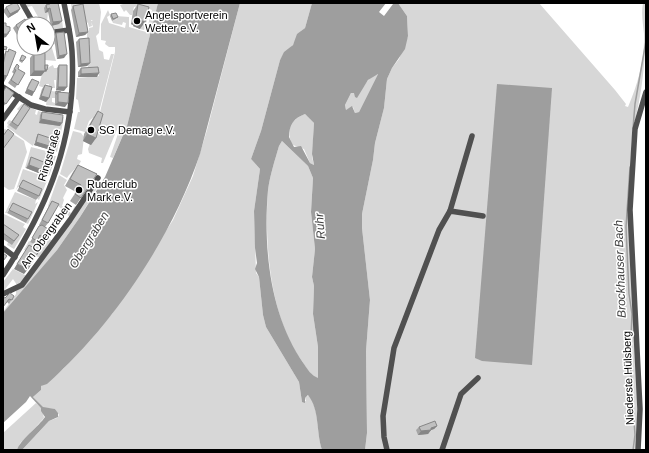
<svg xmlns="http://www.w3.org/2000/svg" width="649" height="453" viewBox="0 0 649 453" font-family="Helvetica,sans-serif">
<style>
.green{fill:#d7d7d7}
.water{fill:#9e9e9e;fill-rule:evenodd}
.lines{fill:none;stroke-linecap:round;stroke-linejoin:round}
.stream{stroke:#9e9e9e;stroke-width:1.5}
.minor{stroke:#505050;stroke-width:5.5}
.wall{fill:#a5a5a5}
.shaded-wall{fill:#868686}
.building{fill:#c0c0c0;stroke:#868686}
.poi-dot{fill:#000;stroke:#fff;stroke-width:1.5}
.labels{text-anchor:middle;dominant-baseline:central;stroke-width:3;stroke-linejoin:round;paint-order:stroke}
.poi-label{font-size:11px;fill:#000;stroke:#fff;text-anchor:start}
.street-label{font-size:11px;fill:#000;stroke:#fff}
.water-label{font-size:12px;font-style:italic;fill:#3f3f3f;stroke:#fff}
</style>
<rect width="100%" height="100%" fill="#fff"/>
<g class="green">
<path d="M 30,3 L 52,3 L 45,13 L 48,12 L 47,22 L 50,22 L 51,26 L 59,24 L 58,20 L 62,20 L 63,28 L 48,30 L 48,24 L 42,24 L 32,6 L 27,7 L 25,4 Z"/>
<path d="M 75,3 L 99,3 L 101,12 L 99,33 L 96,36 L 99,50 L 103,52 L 104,59 L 109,60 L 111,54 L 114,54 L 99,112 L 89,121 L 85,132 L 74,129 L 78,112 L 80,112 L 78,100 L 76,99 L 77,78 L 99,76 L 97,67 L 88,68 L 88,52 L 90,51 L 87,46 L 90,45 L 89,42 L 82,39 L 87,38 L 87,32 L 89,32 L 89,28 L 93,27 L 91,21 L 93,20 L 91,20 L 92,26 L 89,27 L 88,23 L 72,10 L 71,4 Z"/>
<path d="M 126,3 L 158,3 L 127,126 L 113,158 L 110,157 L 120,128 L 118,127 L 103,163 L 101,163 L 102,158 L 89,153 L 88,149 L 98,121 L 93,118 L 100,112 L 115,52 L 115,47 L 109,47 L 105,44 L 106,41 L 101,40 L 101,24 L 108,10 L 110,15 L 107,17 L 109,23 L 125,28 L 126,23 L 123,22 L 122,25 L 113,23 L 112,21 L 117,19 L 116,16 L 129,17 L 129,27 L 146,32 L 152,10 L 144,7 L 142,12 L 149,14 L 144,30 L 140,29 L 143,19 L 139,6 L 134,7 L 132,15 L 130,15 L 126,10 L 124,12 L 120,5 Z"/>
<path d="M 240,3 L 312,3 L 305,28 C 295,35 298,40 291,47 C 287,51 283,54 280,60 L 261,131 L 251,159 L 260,169 L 254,211 L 256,273 L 259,277 L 263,315 L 266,327 L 299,382 L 302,402 L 306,401 L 305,398 L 309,395 C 320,411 316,431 322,450 L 22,450 L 49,421 L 57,418 L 59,415 L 55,409 L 43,408 L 33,397 L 41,390 L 41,386 L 63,369 L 112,314 L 173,220 L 193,176 L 207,130 Z"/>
<path d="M 398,3 L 539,3 L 615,90 L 626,104 L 625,106 L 628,107 C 638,84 645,59 644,34 C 643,23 641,14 643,3 L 646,3 C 646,46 645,79 635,121 L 633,121 L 627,216 L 630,210 L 636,321 L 638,450 L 365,450 L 367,433 L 366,351 L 370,300 L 362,228 L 362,214 L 373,160 L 375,143 L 384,108 L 387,79 L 392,68 L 399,59 L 408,36 L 407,16 Z"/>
<path d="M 64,34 L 65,40 L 54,37 L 55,44 L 51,45 L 56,61 L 45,60 L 44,55 L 46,53 L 43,52 L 50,49 L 48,36 Z"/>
<path d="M 53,65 L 54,68 L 57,68 L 56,80 L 54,80 L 55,88 L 52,88 L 51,91 L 60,92 L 60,94 L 55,96 L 55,98 L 52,98 L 52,102 L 55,103 L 55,105 L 66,107 L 46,105 L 49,84 L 46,84 L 45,88 L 39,86 C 43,72 41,71 53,65 Z"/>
<path d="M 378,74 L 359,112 L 355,113 L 353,107 L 346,110 L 345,105 L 351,93 L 355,93 L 355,97 C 364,90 365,78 378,74 Z"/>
<path d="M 22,104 L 36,110 L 35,114 L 37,115 L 38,111 L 44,113 L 40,116 L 39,123 L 57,115 L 64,117 L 57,152 L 36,138 L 33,146 L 7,127 L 8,125 L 7,123 L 9,120 L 12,121 L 19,111 L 17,109 Z"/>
<path d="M 305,114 L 314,123 L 312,157 L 314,165 L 310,163 L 304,149 L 293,145 C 285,132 291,119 305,114 Z"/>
<path d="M 5,129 L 24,141 L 27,152 L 14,189 L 9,190 L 3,186 L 3,150 L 12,137 L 6,133 L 3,136 L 3,130 Z"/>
<path d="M 73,131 L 81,133 L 84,137 L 82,154 L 78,155 L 77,159 L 81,161 C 78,168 71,171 67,178 L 60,174 Z"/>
<path d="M 282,141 L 308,166 L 313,178 L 311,212 L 315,249 L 312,277 L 314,286 L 313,314 L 318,347 L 319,379 C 310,375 307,369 302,361 C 270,319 264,242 268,190 C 270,175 275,160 279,146 Z"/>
<path d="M 31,147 L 54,153 L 53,156 L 56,156 L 49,176 L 29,161 L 26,168 L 25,168 Z"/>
<path d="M 23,169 L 46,177 L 45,180 L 47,181 L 39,200 L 20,184 L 16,190 Z"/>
<path d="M 59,175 L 67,180 L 64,185 L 67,190 L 63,198 L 64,200 L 62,206 L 71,213 L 75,206 L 77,207 L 70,217 L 55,203 L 55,209 L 48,206 Z"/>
<path d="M 96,183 L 99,185 L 80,217 L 57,250 L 3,315 L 3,312 L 16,294 L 16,291 Z"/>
<path d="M 15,192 L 36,200 L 35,204 L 38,202 L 28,224 L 26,223 L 29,216 L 10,206 L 7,213 L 5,213 Z"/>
<path d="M 4,214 L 25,224 L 23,227 L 26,229 L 14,249 L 7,245 L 8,242 L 3,229 Z"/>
<path d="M 44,236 L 53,241 L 42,258 L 35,256 L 24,250 L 29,241 L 34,244 L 38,239 Z"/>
<path d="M 13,269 L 27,276 L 21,283 L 17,285 L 13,279 L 3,292 L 3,282 Z"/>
<path d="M 36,403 L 42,408 L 44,418 L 31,432 L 27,439 L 21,442 L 17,450 L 3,450 L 3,433 Z"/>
</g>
<g class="water">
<path d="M 158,3 L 240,3 L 200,154 C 171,239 114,324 47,384 L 41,386 L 41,390 L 33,397 L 43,407 L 55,409 L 58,413 L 58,417 L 49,421 L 22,450 L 17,450 C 19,441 39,426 45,417 L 41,411 L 41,408 L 30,396 L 26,402 L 3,423 L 3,313 L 57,250 L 80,217 L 105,177 L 127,126 Z"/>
<path d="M 312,3 L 386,3 L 379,12 L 384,16 L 393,4 L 398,3 L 407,16 L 408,36 L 405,49 L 392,68 L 387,79 L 384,108 L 375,143 L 373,160 L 362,214 L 362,228 L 370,300 L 366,351 L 367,433 L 365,450 L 322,450 C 316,432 320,410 308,395 L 305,398 L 305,403 L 302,402 L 299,382 L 266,327 L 263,315 L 259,277 L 255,269 L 257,263 L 255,248 L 254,211 L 260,169 L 251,159 L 261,131 L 280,60 L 284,52 L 293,45 L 297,34 L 305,28 ZM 378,74 L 359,112 L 355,113 L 352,106 L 346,110 L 345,105 L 351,93 L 354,93 L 355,97 L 357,98 L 368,80 ZM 305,114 L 314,123 L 312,154 L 314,165 L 310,163 L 301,146 L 294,147 L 289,137 C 289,125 294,118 305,114 ZM 282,141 L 308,166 L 313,178 L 311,212 L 315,249 L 312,277 L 314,286 L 313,314 L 318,347 L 318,378 C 311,375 308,370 304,364 C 270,316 263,248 268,190 C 270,175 275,160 279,146 Z"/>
<path d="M 497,84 L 552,88 L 532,365 L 482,361 L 475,358 Z"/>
</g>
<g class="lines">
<g class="stream">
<path d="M 646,5 L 646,14"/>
<path d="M 633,128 L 635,104 L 646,41"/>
<path d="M 630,167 L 626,227 L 629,294 L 632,314 L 630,361 L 635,435 L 633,450"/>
</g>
<g class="minor">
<path d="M 22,3 L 34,24"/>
<path d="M 48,33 L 69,30"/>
<path d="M 3,87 L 31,105 L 45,109 L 70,112"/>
<path d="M 3,119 L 19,97"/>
<path d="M 450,211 L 472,136"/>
<path d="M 3,248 L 15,257"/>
<path d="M 3,275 C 49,205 77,136 72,51 C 71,35 67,19 64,3"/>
<path d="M 3,294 L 22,285 L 70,220 L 98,178"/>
<path d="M 387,450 L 384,437 L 383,416 L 394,348 L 439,230 L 450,211 L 483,216"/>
<path d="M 442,450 L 461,394 L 478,378"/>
<path d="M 638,450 L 640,409 L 630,210 L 635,129 L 646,92"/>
</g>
</g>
<g class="wall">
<path d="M 47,3 L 58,3 L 59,24 L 51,26 L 48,12 L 45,13 L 44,8 Z"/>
<path d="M 138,4 L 140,29 L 133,26 L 133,25 L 131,24 L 133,11 Z"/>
<path d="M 73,6 L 88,32 L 85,35 L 76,37 L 71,10 Z"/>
<path d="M 6,7 L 18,12 L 8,18 L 3,11 Z"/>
<path d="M 111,14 L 118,17 L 116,19 L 112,21 L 110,16 Z"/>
<path d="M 24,24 L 24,31 L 17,35 L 13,28 L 16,25 Z"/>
<path d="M 56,33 L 64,58 L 57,59 L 54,37 Z"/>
<path d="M 79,39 L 90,63 L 87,66 L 78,67 L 76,42 Z"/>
<path d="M 9,49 L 7,76 L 4,82 L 3,82 L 3,56 L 6,51 L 7,52 Z"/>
<path d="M 34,53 L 45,65 L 47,70 L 46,72 L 45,71 L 41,76 L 30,76 L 30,58 Z"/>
<path d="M 21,57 L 26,57 L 22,63 L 19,61 Z"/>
<path d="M 17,64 L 18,69 L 25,73 L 15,88 L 8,83 L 14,74 L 12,72 Z"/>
<path d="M 59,65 L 64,91 L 56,90 L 57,68 Z"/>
<path d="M 81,68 L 97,77 L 78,77 L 78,72 Z"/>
<path d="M 32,79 L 34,92 L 32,96 L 25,93 L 29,83 Z"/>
<path d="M 45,85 L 49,98 L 46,102 L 39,99 L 42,89 Z"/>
<path d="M 56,91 L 61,92 L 65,107 L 55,105 L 55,93 Z"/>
<path d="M 3,92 L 14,93 L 3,107 Z"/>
<path d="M 24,104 L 30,108 L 16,130 L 9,125 Z"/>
<path d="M 98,111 L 96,138 L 91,145 L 83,141 L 84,134 L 93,118 Z"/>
<path d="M 42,112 L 60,126 L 39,123 L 40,115 Z"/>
<path d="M 38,134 L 56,148 L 54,151 L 34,145 L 36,138 Z"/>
<path d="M 31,157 L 48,172 L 46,176 L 26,168 L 29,161 Z"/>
<path d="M 78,165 L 97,174 L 76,205 L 70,201 L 76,192 L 65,186 L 73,172 Z"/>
<path d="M 23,180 L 39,196 L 36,200 L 17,191 Z"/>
<path d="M 52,201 L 48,223 L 45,227 L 43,237 L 41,240 L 38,239 L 34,244 L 30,242 L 40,226 L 39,225 L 49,206 Z"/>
<path d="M 13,203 L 28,219 L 26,223 L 7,213 Z"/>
<path d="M 3,224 L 19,235 L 12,245 L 3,239 Z"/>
<path d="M 14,296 L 9,304 L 7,302 L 5,298 Z"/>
<path d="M 437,426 L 434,429 L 431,430 L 428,434 L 418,435 L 416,430 L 419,427 Z"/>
</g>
<g class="shaded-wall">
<path d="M 50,8 L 48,12 L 45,13 L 47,9 Z"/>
<path d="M 20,9 L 18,12 L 8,18 L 10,14 Z"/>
<path d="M 136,17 L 138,18 L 133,25 L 131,24 Z"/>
<path d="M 137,19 L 145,22 L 140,29 L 133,26 Z"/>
<path d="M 62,21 L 59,24 L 51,26 L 53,22 Z"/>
<path d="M 24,29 L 24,31 L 17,35 L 20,32 Z"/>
<path d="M 10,31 L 6,37 L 3,38 L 3,34 L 8,32 Z"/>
<path d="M 88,32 L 85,35 L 76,37 L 79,33 Z"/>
<path d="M 27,48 L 38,48 L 25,51 Z"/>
<path d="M 67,54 L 64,58 L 57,59 L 59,56 Z"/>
<path d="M 90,63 L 87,66 L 78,67 L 81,64 Z"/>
<path d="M 44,69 L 47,70 L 46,72 L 45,71 L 41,76 L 30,76 L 34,71 Z"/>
<path d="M 99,73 L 97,77 L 78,77 L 81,74 Z"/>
<path d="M 3,75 L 7,76 L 4,82 L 3,82 Z"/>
<path d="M 58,87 L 67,87 L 64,91 L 56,90 Z"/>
<path d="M 27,89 L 34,92 L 32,96 L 25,93 Z"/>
<path d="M 41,96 L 49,98 L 46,102 L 39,99 Z"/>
<path d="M 58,102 L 68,103 L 65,107 L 55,105 Z"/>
<path d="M 41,119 L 62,123 L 60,126 L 39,123 Z"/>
<path d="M 87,134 L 96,138 L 91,145 L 83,141 Z"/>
<path d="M 36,142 L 56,148 L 54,151 L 34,145 Z"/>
<path d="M 29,165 L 48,172 L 46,176 L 26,168 Z"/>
<path d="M 17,264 L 28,269 L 24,274 L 14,269 Z"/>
<path d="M 437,426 L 434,429 L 431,430 L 428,434 L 418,435 L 421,431 Z"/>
</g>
<g class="building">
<path d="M 14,3 L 17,3 L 20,9 L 10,14 L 6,7 Z"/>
<path d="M 49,3 L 58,3 L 62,21 L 53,22 L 50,8 L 47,9 L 46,5 L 50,4 Z"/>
<path d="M 83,4 L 88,32 L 79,33 L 73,6 Z"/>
<path d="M 138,4 L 149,7 L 145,22 L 137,19 L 138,18 L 136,17 Z"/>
<path d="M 116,13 L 118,17 L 113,19 L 111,14 Z"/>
<path d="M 25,19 L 28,24 L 24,24 L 24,29 L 20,32 L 16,25 Z"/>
<path d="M 3,23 L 6,23 L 6,26 L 10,27 L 10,31 L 8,32 L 8,34 L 3,34 Z"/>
<path d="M 64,32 L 67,54 L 59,56 L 56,33 Z"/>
<path d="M 89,38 L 90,63 L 81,64 L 79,39 Z"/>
<path d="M 3,46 L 7,47 L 6,50 L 3,49 Z"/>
<path d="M 9,49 L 16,52 L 7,76 L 3,75 L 3,65 L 6,51 L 8,52 Z"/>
<rect x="34" y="53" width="11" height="18"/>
<path d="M 22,55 L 26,57 L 23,61 L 20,60 Z"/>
<path d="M 17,64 L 19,66 L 18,69 L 25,73 L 18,85 L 11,80 L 16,70 L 14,69 Z"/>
<path d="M 45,65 L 48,65 L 47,70 L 45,69 Z"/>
<path d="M 59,65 L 67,65 L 67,87 L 58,87 Z"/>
<path d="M 98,67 L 99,73 L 81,74 L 81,68 Z"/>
<path d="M 32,79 L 39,82 L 34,92 L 27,89 Z"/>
<path d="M 45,85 L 52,87 L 49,98 L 41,96 Z"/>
<path d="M 6,87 L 14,93 L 6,104 L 3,102 L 3,92 Z"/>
<path d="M 56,91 L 61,92 L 61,93 L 58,92 L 57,94 L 56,94 Z"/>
<path d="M 58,92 L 69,93 L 68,103 L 58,102 Z"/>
<path d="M 24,104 L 30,108 L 18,126 L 12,122 Z"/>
<path d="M 98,111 L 103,114 L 96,138 L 87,134 L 89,127 Z"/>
<path d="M 42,112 L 63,115 L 62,123 L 41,119 Z"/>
<path d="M 8,129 L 14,134 L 3,149 L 3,136 Z"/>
<path d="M 38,134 L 59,141 L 56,148 L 36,142 Z"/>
<path d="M 31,157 L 51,165 L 48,172 L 29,165 Z"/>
<path d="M 78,165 L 97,174 L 81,198 L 75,194 L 81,185 L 70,179 Z"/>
<path d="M 23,180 L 42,189 L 39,196 L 19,187 Z"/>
<path d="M 52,201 L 59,204 L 48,223 L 42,220 Z"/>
<path d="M 13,203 L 32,212 L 28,219 L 9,210 Z"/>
<path d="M 3,224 L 19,235 L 14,241 L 3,233 Z"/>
<path d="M 42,225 L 48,229 L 43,237 L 40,235 L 37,241 L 32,238 L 39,226 Z"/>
<path d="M 29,245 L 39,251 L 28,269 L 17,264 Z"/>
<path d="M 3,253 L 7,256 L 3,261 Z"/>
<path d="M 10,293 L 14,296 L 12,300 L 9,299 L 3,307 L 3,297 L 5,298 Z"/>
<path d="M 435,421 L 437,426 L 431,428 L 431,430 L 421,431 L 419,427 Z"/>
</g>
<g class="poi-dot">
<circle cx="137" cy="21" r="4"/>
<circle cx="91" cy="130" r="4"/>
<circle cx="79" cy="190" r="4"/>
</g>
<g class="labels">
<g class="poi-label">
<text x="145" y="15">Angelsportverein<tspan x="145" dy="13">Wetter e.V.</tspan></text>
<text x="99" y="130">SG Demag e.V.</text>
<text x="87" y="184">Ruderclub<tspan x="87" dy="13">Mark e.V.</tspan></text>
</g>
<g class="street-label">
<text transform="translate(49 155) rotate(-73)">Ringstraße</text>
<text transform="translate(46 235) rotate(-54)">Am Obergraben</text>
<text transform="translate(628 378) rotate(-92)">Niederste Hülsberg</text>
</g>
<g class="water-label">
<text transform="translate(320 226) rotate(-94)">Ruhr</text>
<text transform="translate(89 240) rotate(-58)">Obergraben</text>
<text transform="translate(620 269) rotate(-92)">Brockhauser Bach</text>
</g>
</g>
<rect width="649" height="453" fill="none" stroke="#000000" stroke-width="8"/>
<g transform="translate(36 36) rotate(329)"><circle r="19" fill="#ffffff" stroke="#999999"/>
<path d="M0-3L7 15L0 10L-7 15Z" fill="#000000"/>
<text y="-6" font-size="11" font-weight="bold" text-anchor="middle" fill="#000000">N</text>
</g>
</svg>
